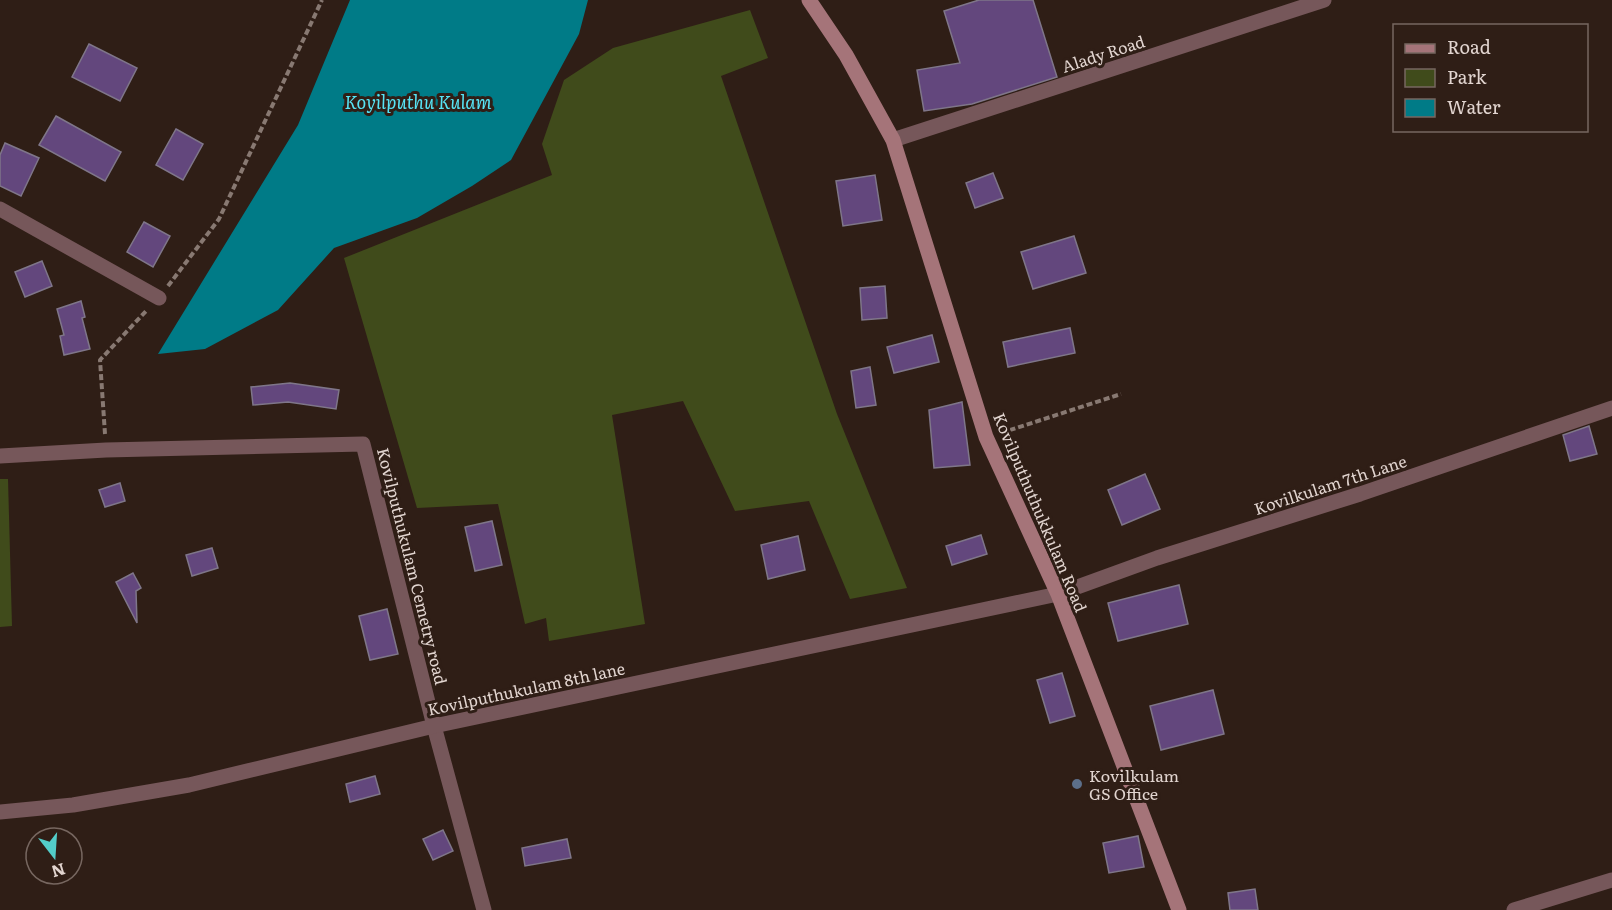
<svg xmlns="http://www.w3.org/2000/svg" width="1612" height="910" viewBox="0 0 1612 910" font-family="Literata,serif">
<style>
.green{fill:#404b1b}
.water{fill:#007b87}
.building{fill:#63477d;stroke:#7f7689;stroke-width:1.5}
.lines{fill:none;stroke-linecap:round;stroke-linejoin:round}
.path{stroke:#887972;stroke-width:4;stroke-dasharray:6 3;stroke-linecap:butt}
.street{stroke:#76575a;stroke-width:15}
.secondary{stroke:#a57479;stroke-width:15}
.service-dot{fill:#5c6f8a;stroke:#2f1e16;stroke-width:2}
.labels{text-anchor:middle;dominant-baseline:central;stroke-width:6;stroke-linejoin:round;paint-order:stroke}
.street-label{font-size:16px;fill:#e2d5d0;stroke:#2f1e16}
.poi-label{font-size:16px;fill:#e2d5d0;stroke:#2f1e16;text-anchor:start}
.water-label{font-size:18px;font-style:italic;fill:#57e4f5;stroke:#2f1e16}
</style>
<rect width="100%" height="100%" fill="#2f1e16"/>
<g class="green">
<path d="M 750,10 L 768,58 L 721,76 L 837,414 L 907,588 L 850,599 L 809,501 L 735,511 L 683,401 L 612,415 L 645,624 L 549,641 L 546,618 L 525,624 L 498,504 L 417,508 L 344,258 L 552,175 L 542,144 L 564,80 L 613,48 Z"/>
<path d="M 0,479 L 8,479 L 12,626 L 0,627 Z"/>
</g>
<path class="water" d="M 350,0 L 588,0 L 579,34 L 511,160 L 472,186 L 417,218 L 334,248 L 278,310 L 205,349 L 158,354 L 298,125 Z"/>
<g class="building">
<path d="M 979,0 L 1033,0 L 1057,77 L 972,104 L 924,111 L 917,70 L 960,63 L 944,11 Z"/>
<path d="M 89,44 L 137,68 L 120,101 L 72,77 Z"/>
<path d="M 56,116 L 121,152 L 105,181 L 39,145 Z"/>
<path d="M 176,129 L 203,144 L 183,180 L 156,165 Z"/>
<path d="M 5,143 L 39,158 L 21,196 L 0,186 L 0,155 Z"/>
<path d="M 993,173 L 1003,198 L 975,208 L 966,183 Z"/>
<path d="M 875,175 L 882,220 L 843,226 L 836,181 Z"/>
<path d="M 144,222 L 170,236 L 153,267 L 127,252 Z"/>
<path d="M 1074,236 L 1086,273 L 1033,289 L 1021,252 Z"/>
<path d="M 42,261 L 52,286 L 25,297 L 15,272 Z"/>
<path d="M 885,286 L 887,318 L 862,320 L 860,288 Z"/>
<path d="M 81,301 L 85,317 L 82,318 L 90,349 L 64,355 L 60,336 L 64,335 L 57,309 Z"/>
<path d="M 1070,328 L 1075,353 L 1008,367 L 1003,342 Z"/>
<path d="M 932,335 L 939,362 L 894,373 L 887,347 Z"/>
<path d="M 870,367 L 876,405 L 856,408 L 851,371 Z"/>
<path d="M 290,383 L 339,390 L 336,409 L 288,402 L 253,405 L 251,387 Z"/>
<path d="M 962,402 L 970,465 L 934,468 L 929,410 Z"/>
<path d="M 1589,426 L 1597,454 L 1570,461 L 1563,435 Z"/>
<path d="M 1145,474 L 1160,509 L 1122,525 L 1108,490 Z"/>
<path d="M 120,483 L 125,501 L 105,507 L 99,490 Z"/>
<path d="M 492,521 L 502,565 L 475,571 L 465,527 Z"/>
<path d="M 981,535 L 987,554 L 952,565 L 946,546 Z"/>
<path d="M 798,536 L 805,570 L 768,579 L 761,545 Z"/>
<path d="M 212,548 L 218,568 L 192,576 L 186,555 Z"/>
<path d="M 133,573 L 141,588 L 136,591 L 137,623 L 116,582 Z"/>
<path d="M 1179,585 L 1188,624 L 1118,641 L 1108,603 Z"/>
<path d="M 387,609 L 398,654 L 370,660 L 359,616 Z"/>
<path d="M 1062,673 L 1075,716 L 1050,723 L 1037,680 Z"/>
<path d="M 1213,690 L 1224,734 L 1161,750 L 1150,706 Z"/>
<path d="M 375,776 L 380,794 L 350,802 L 346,784 Z"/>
<path d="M 443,830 L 453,851 L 433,860 L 423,839 Z"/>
<path d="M 1138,836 L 1144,867 L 1109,873 L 1103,843 Z"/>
<path d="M 567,839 L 571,858 L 525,866 L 522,848 Z"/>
<path d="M 1255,889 L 1258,910 L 1230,910 L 1228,893 Z"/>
</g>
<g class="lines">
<g class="path">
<path d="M 168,286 L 219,219 L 322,0"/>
<path d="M 1001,433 L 1121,394"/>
<path d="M 105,434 L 100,360 L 147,310"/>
</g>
<g class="street">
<path d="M 893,140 L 1324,0"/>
<path d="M 0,209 L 159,298"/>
<path d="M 0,456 L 106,450 L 363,444 L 434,726 L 484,910"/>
<path d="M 0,812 L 73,805 L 189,785 L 434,726 L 1058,594 L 1157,558 L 1360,494 L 1612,408"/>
<path d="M 1514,910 L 1612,880"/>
</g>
<path class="secondary" d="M 809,0 L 846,55 L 893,140 L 986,437 L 1058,594 L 1179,910"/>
</g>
<circle class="service-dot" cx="1077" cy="784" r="6"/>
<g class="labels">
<g class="street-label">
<text transform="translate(1103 53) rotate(-18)">Alady Road</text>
<text transform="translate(1330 484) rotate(-18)">Kovilkulam 7th Lane</text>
<text transform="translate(1041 512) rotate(67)">Kovilputhuthukkulam Road</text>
<text transform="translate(413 566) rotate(76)">Kovilputhukulam Cemetry road</text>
<text transform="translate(526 688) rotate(-12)">Kovilputhukulam 8th lane</text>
</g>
<g class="poi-label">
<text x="1089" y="775">Kovilkulam<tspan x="1089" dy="18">GS Office</tspan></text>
</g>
<g class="water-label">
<text x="418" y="101">Koyilputhu Kulam</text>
</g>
</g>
<rect x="1393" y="24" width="195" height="108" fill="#2f1e16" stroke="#776760" stroke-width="1.5"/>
<rect x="1405" y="44" width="30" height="9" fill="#a57479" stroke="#776760" stroke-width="1.5"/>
<text x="1447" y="54" font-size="18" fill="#e2d5d0">Road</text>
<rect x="1405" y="69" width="30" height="18" fill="#404b1b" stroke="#776760" stroke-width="1.5"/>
<text x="1447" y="84" font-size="18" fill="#e2d5d0">Park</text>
<rect x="1405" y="99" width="30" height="18" fill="#007b87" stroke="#776760" stroke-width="1.5"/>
<text x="1447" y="114" font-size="18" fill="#e2d5d0">Water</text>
<g transform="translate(54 856) rotate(163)"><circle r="28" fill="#2f1e16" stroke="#776760" stroke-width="1.5"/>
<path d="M0-4.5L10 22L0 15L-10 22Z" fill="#53cdc9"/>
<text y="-9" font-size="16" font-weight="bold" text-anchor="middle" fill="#e2d5d0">N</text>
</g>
</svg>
